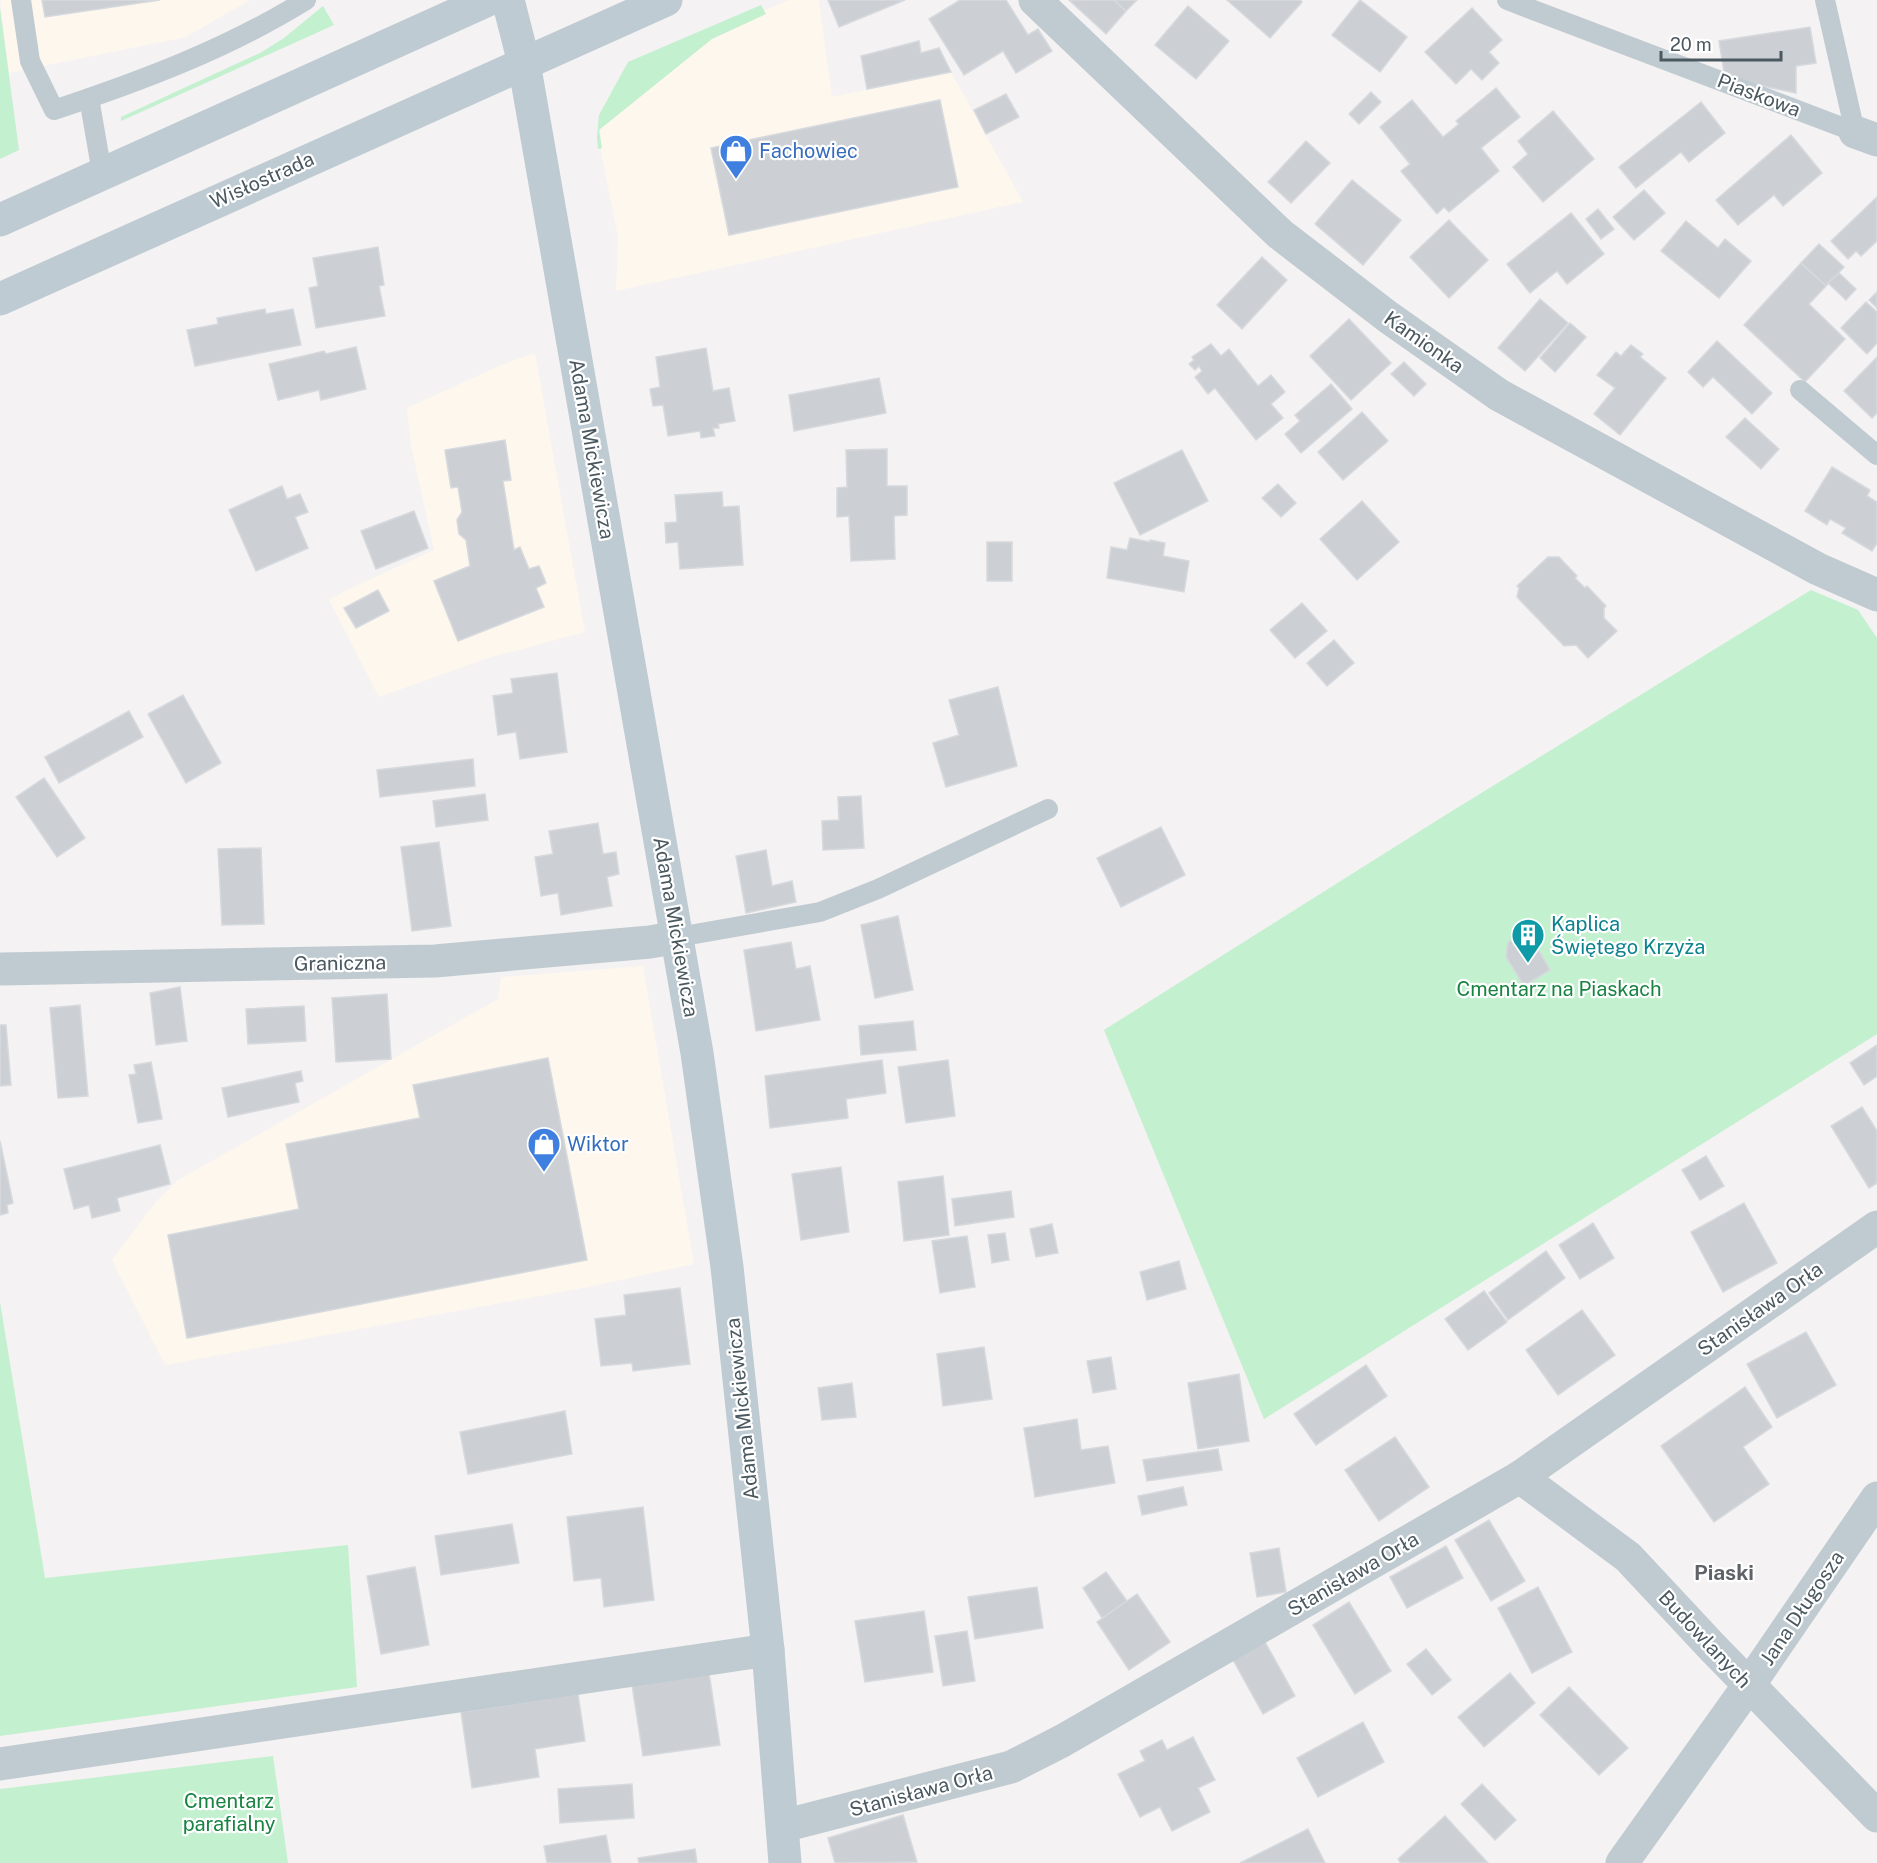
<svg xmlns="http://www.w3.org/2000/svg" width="1877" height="1863" viewBox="0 0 1877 1863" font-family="'Public Sans',sans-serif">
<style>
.commercial{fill:#fdf7ee}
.green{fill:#c3f0cf}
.building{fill:#ccd0d4;stroke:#d6d9dd;stroke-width:1.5}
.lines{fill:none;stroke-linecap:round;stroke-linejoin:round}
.lane{stroke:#c0cbd1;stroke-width:20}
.street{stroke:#c0cbd1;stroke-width:33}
.secondary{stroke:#becbd3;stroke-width:33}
.labels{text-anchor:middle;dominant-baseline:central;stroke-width:4.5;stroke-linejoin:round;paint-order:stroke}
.street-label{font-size:20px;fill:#4a5860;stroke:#fff}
.shop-label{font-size:20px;fill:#366cbe;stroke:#fff;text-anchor:start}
.culture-label{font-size:20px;fill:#0d838f;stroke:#fff;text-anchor:start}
.park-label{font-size:20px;fill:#198342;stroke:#fff}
.neighbourhood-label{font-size:21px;font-weight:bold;fill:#5e6367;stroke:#fff}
</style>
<rect width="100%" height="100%" fill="#f4f2f2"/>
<g class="commercial">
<path d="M 0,0 L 250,0 L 186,37 L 9,73 Z"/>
<path d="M 789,0 L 819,0 L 832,97 L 951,72 L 1023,202 L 616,291 L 618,237 L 601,152 L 600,121 L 638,63 Z"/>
<path d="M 535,353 L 585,632 L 488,658 L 379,697 L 329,600 L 347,590 L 434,550 L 411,446 L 407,408 L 499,366 Z"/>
<path d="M 643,966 L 694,1264 L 593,1286 L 165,1365 L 112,1260 L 155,1203 L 178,1180 L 498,999 L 501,977 Z"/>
</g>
<g class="green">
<path d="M 761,5 L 766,14 L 712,39 L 599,130 L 602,148 L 598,149 L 597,137 L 599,115 L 628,62 Z"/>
<path d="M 323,6 L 334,25 L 121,121 L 121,117 L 260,53 L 284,38 Z"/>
<path d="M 0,8 L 19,150 L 0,159 Z"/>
<path d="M 1811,590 L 1858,610 L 1877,638 L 1877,1034 L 1264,1419 L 1104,1030 L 1444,816 Z"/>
<path d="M 0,1302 L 45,1578 L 348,1545 L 357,1687 L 0,1736 Z"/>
<path d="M 273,1756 L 288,1863 L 0,1863 L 0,1789 Z"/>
</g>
<g class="building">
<path d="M 42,0 L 160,0 L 45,17 Z"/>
<path d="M 828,0 L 905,0 L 839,27 Z"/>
<path d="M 960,0 L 1006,0 L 1028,35 L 1038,29 L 1052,51 L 1016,73 L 1003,51 L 964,75 L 929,19 Z"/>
<path d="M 1069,0 L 1114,0 L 1126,11 L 1106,34 Z"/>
<path d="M 1114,0 L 1137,0 L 1126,11 Z"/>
<path d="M 1227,0 L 1300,0 L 1302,2 L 1270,38 Z"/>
<path d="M 1360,0 L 1407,37 L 1380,72 L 1332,35 Z"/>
<path d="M 1188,6 L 1229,41 L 1196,79 L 1155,45 Z"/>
<path d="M 1472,8 L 1502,40 L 1489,52 L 1499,63 L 1482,80 L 1471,69 L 1456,84 L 1425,52 Z"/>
<path d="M 1810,27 L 1816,63 L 1796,66 L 1796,93 L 1725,78 L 1719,41 Z"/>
<path d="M 919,41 L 921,53 L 939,48 L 951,72 L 867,89 L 861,56 Z"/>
<path d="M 1496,88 L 1520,117 L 1481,148 L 1499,171 L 1449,212 L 1444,207 L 1437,214 L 1401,171 L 1410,164 L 1380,127 L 1412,100 L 1443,137 L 1459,124 L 1456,121 Z"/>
<path d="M 1371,92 L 1381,102 L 1359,124 L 1349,114 Z"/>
<path d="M 1006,94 L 1019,117 L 986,134 L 974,110 Z"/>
<path d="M 940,100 L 958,187 L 729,235 L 711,148 Z"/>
<path d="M 1701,102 L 1725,133 L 1689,162 L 1681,152 L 1636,188 L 1619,167 Z"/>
<path d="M 1553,111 L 1594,159 L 1543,202 L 1513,167 L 1528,154 L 1518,141 Z"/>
<path d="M 1791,135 L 1822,173 L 1783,206 L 1774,195 L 1738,225 L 1716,200 Z"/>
<path d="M 1306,141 L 1330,163 L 1291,203 L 1268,182 Z"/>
<path d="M 1352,180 L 1401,220 L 1363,265 L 1315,224 Z"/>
<path d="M 1644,190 L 1665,213 L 1634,240 L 1613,217 Z"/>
<path d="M 1877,197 L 1877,241 L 1861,256 L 1856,251 L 1848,259 L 1831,241 Z"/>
<path d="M 1598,209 L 1614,229 L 1601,239 L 1586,219 Z"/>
<path d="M 1571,213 L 1604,254 L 1567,284 L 1557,271 L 1530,293 L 1507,264 Z"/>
<path d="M 1449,220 L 1488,260 L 1449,298 L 1410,257 Z"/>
<path d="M 1686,221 L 1718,248 L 1725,239 L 1751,261 L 1719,298 L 1661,251 Z"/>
<path d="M 1819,244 L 1844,267 L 1826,286 L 1801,263 Z"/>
<path d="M 378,247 L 384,285 L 379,286 L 385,316 L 316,328 L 309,288 L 318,286 L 313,258 Z"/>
<path d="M 1262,257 L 1287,280 L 1242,329 L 1217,305 Z"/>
<path d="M 1801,263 L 1826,286 L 1809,304 L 1845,339 L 1805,382 L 1744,325 Z"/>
<path d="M 1839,273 L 1856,289 L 1846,300 L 1828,283 Z"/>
<path d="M 1877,292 L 1877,308 L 1869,300 Z"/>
<path d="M 1540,299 L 1568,323 L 1525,371 L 1498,348 Z"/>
<path d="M 1866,302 L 1877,312 L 1877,343 L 1867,354 L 1841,328 Z"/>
<path d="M 265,309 L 266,314 L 293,309 L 301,345 L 195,366 L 187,330 L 218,324 L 217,318 Z"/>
<path d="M 1349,319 L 1391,363 L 1351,400 L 1310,356 Z"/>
<path d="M 1570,323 L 1586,337 L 1555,372 L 1540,358 Z"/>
<path d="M 1717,341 L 1772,393 L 1752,414 L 1713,377 L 1703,387 L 1688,372 Z"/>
<path d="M 1211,344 L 1221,356 L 1229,349 L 1258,386 L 1271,375 L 1285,392 L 1271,404 L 1283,418 L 1256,440 L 1215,388 L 1208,394 L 1195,377 L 1202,371 L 1199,366 L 1195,370 L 1189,364 L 1194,360 L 1192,357 Z"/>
<path d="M 1631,345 L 1643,354 L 1640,357 L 1666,378 L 1620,435 L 1594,414 L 1615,388 L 1597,375 L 1616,352 L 1621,356 Z"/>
<path d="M 356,347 L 366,389 L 321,400 L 319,390 L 278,400 L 269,364 L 324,351 L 326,354 Z"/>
<path d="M 706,348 L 713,391 L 729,388 L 735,421 L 718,424 L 719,428 L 713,428 L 715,436 L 701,438 L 700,431 L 668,436 L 663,405 L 653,406 L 650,389 L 660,387 L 656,357 Z"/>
<path d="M 1877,357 L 1877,413 L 1872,418 L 1844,391 Z"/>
<path d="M 1404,362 L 1426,384 L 1414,396 L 1391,374 Z"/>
<path d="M 879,378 L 886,413 L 794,431 L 789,395 Z"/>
<path d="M 1331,384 L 1352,409 L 1301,453 L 1285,434 L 1300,421 L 1295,415 Z"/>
<path d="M 1362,412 L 1388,441 L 1343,480 L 1318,452 Z"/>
<path d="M 1745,418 L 1779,449 L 1761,469 L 1726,437 Z"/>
<path d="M 505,440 L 511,480 L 503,481 L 514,550 L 520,547 L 529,569 L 539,566 L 546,583 L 536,588 L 544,607 L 458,641 L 434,581 L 470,566 L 466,540 L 459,534 L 457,520 L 462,512 L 458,487 L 451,488 L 445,450 Z"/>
<path d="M 887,449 L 887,486 L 907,486 L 907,515 L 894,516 L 895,559 L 851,561 L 849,516 L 837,517 L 837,488 L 847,487 L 846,450 Z"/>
<path d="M 1182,450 L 1208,501 L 1140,535 L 1114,483 Z"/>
<path d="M 1832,467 L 1870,490 L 1867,496 L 1877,502 L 1877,543 L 1872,551 L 1842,533 L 1846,528 L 1830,519 L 1827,525 L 1805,511 Z"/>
<path d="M 1278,484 L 1296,503 L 1281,517 L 1262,498 Z"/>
<path d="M 282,486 L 287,499 L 300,494 L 308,512 L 295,517 L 308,548 L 256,571 L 229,510 Z"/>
<path d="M 722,492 L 723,507 L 739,506 L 743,565 L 680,569 L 678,542 L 666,543 L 665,523 L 677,522 L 675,495 Z"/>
<path d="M 1362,501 L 1399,542 L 1357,580 L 1320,539 Z"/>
<path d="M 414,511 L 428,548 L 376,569 L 361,531 Z"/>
<path d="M 1130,538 L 1150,542 L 1150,540 L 1165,543 L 1163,556 L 1189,561 L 1184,592 L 1107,578 L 1111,547 L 1127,550 Z"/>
<rect x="987" y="542" width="25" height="39"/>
<path d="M 1548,557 L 1559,557 L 1577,576 L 1575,578 L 1585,588 L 1587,586 L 1606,606 L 1604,608 L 1604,618 L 1617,631 L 1588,658 L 1576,645 L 1564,646 L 1517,597 L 1519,588 L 1517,586 Z"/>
<path d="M 378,590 L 389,611 L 356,628 L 344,608 Z"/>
<path d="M 1302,603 L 1327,631 L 1295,658 L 1270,630 Z"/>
<path d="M 1334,640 L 1354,663 L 1327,686 L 1307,663 Z"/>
<path d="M 557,673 L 567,752 L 520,759 L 516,732 L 498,735 L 493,696 L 513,693 L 511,679 Z"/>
<path d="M 998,687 L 1017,766 L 946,787 L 933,743 L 959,735 L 949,700 Z"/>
<path d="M 183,695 L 221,763 L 186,783 L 148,714 Z"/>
<path d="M 129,711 L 143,737 L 59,783 L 45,757 Z"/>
<path d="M 473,759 L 475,786 L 380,797 L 377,770 Z"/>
<path d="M 44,778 L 85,838 L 57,857 L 16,797 Z"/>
<path d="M 485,794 L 488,820 L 436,827 L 433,801 Z"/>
<path d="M 861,796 L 864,848 L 823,850 L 822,821 L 839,820 L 838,797 Z"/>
<path d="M 598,823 L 603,854 L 616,852 L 619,874 L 607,877 L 612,906 L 561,915 L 558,893 L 541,896 L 535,857 L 553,854 L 549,831 Z"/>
<path d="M 1161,827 L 1185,875 L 1121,907 L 1097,858 Z"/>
<path d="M 439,842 L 451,926 L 412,931 L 401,847 Z"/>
<path d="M 261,848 L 264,924 L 222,925 L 218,849 Z"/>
<path d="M 766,850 L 772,886 L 792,881 L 796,902 L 746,913 L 736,856 Z"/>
<path d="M 898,916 L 913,990 L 875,998 L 861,925 Z"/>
<path d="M 1520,936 L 1535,944 L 1550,970 L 1524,986 L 1506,957 L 1508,942 Z"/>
<path d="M 791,942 L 796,969 L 810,966 L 820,1020 L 756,1031 L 744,950 Z"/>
<path d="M 180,987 L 187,1041 L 156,1045 L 150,993 Z"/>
<path d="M 387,994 L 391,1059 L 336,1062 L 332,998 Z"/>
<path d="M 80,1005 L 88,1096 L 58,1098 L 50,1008 Z"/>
<path d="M 304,1006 L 306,1041 L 248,1044 L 246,1009 Z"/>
<path d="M 913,1021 L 916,1050 L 861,1055 L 859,1026 Z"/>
<path d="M 0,1025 L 6,1025 L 11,1085 L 0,1086 Z"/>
<path d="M 1877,1045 L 1877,1076 L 1864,1085 L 1850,1063 Z"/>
<path d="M 548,1058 L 587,1260 L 187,1338 L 168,1235 L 299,1209 L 286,1144 L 420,1118 L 413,1085 Z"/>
<path d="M 882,1060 L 886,1093 L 846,1099 L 848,1118 L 770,1128 L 765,1076 Z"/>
<path d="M 948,1060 L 955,1116 L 906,1123 L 898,1067 Z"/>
<path d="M 151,1062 L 162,1119 L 138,1123 L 129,1075 L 136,1074 L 134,1065 Z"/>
<path d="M 301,1071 L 303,1081 L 295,1083 L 299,1102 L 228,1117 L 222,1088 Z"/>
<path d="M 1862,1107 L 1877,1131 L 1877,1183 L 1869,1188 L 1831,1126 Z"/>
<path d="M 0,1141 L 13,1203 L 7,1205 L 8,1213 L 0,1215 Z"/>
<path d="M 160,1145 L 170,1184 L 117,1198 L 120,1211 L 92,1218 L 89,1205 L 74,1209 L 64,1169 Z"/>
<path d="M 1706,1156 L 1724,1186 L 1700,1200 L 1682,1170 Z"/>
<path d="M 841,1167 L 849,1232 L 801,1240 L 792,1174 Z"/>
<path d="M 943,1176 L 949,1235 L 904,1241 L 898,1182 Z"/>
<path d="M 1011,1191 L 1014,1217 L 955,1226 L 952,1199 Z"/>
<path d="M 1744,1203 L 1777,1263 L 1723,1292 L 1691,1232 Z"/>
<path d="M 1593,1223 L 1614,1258 L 1580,1279 L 1559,1245 Z"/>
<path d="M 1052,1224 L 1058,1253 L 1036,1257 L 1030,1229 Z"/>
<path d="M 1005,1233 L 1009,1260 L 992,1263 L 988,1235 Z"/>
<path d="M 967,1236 L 975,1287 L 940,1293 L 932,1241 Z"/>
<path d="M 1546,1251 L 1565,1278 L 1508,1320 L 1489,1293 Z"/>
<path d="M 1179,1261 L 1186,1289 L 1147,1300 L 1140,1272 Z"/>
<path d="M 680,1288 L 690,1364 L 633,1371 L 632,1363 L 601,1366 L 595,1319 L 626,1315 L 624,1295 Z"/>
<path d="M 1484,1291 L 1507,1322 L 1468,1350 L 1445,1319 Z"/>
<path d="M 1582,1310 L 1615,1355 L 1558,1395 L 1526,1350 Z"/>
<path d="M 1806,1332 L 1836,1385 L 1777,1418 L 1747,1364 Z"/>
<path d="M 984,1347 L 992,1399 L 943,1406 L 937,1354 Z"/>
<path d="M 1111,1357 L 1116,1389 L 1093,1393 L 1087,1361 Z"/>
<path d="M 1366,1365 L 1387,1396 L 1316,1445 L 1294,1414 Z"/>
<path d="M 1239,1374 L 1249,1441 L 1198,1449 L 1188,1383 Z"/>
<path d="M 852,1383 L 856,1417 L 822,1420 L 818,1388 Z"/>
<path d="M 1745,1387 L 1772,1427 L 1743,1447 L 1769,1484 L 1714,1522 L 1661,1446 Z"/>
<path d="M 565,1411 L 572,1454 L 468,1474 L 460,1432 Z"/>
<path d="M 1077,1419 L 1081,1450 L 1108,1446 L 1115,1483 L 1035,1497 L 1024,1428 Z"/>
<path d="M 1395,1437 L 1429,1487 L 1379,1521 L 1345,1470 Z"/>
<path d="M 1218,1449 L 1222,1470 L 1147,1481 L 1143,1460 Z"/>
<path d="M 1183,1487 L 1187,1505 L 1142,1515 L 1138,1496 Z"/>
<path d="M 643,1507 L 654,1600 L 604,1607 L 601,1578 L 574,1581 L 567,1517 Z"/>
<path d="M 1489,1520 L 1525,1581 L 1491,1601 L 1455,1540 Z"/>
<path d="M 512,1524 L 519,1563 L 441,1575 L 435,1536 Z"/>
<path d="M 1446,1546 L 1463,1578 L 1407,1608 L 1390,1577 Z"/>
<path d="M 1279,1548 L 1286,1592 L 1257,1597 L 1250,1553 Z"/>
<path d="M 415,1567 L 429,1645 L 381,1654 L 367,1576 Z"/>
<path d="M 1106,1572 L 1127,1601 L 1102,1618 L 1083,1588 Z"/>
<path d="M 1037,1587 L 1043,1628 L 975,1639 L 968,1597 Z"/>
<path d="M 1538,1587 L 1572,1652 L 1532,1673 L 1498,1608 Z"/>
<path d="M 1137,1594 L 1170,1642 L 1129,1670 L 1097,1622 Z"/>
<path d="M 1349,1602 L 1391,1671 L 1355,1694 L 1313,1625 Z"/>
<path d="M 924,1611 L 933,1672 L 865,1682 L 855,1621 Z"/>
<path d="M 967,1631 L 975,1681 L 943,1686 L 935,1636 Z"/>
<path d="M 1264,1640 L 1295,1696 L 1263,1714 L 1232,1658 Z"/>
<path d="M 1426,1649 L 1451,1680 L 1432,1695 L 1407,1664 Z"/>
<path d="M 709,1673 L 720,1745 L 643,1756 L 632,1685 Z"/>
<path d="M 1510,1673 L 1535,1703 L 1484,1747 L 1458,1717 Z"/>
<path d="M 1569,1687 L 1628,1748 L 1599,1775 L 1540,1715 Z"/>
<path d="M 578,1694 L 585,1741 L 535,1749 L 539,1777 L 472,1788 L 461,1712 Z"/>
<path d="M 1363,1722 L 1384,1762 L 1318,1797 L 1297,1758 Z"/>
<path d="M 1193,1737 L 1215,1780 L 1198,1788 L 1210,1812 L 1172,1831 L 1160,1807 L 1140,1817 L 1118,1774 L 1145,1761 L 1140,1751 L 1162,1740 L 1167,1750 Z"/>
<path d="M 632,1784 L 634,1818 L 560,1823 L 558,1789 Z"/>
<path d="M 1482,1784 L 1516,1820 L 1495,1840 L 1461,1804 Z"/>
<path d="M 903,1815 L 917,1862 L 835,1863 L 828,1838 Z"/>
<path d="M 1445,1816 L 1488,1863 L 1401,1863 L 1398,1859 Z"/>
<path d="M 1308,1829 L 1325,1863 L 1240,1863 Z"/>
<path d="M 606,1835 L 611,1863 L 547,1863 L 544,1846 Z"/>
<path d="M 695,1849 L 697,1863 L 639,1863 L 638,1858 Z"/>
</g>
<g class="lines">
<g class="lane">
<path d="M 21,0 L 30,61 L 54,110 C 141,81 227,49 306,0"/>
<path d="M 1507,0 L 1855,132"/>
<path d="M 1825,0 L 1855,132"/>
<path d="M 89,98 L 102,173"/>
<path d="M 1800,390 L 1877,455"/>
<path d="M 678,937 L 820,912 L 878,889 L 1048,809"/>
</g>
<g class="street">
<path d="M 1035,0 L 1280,234 L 1388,317 L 1499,395 L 1818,569 L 1877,595"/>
<path d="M 1855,132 L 1877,140"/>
<path d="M 0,969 L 435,961 L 650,942 L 678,937"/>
<path d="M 1520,1477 L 1628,1557 L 1713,1648 L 1877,1816"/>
<path d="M 0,1764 L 768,1650"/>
<path d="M 783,1826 L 1011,1767 L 1062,1741 L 1520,1477 L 1877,1227"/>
<path d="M 1622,1863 L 1749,1685 L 1877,1498"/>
</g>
<g class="secondary">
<path d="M 508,0 L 524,63 L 697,1053 L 727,1267 L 768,1650 L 785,1863"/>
<path d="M 0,220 L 488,0"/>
<path d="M 0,299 L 666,0"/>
</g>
</g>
<defs>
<g id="shop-pin" transform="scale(1.725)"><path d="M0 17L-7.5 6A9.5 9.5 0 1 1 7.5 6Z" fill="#3f7fe0" stroke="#fff"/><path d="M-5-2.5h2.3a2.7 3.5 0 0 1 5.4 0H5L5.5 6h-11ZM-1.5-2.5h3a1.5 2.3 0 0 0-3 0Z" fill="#fff"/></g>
<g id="building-pin" transform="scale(1.725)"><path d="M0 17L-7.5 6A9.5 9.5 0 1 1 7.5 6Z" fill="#0f9aa8" stroke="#fff"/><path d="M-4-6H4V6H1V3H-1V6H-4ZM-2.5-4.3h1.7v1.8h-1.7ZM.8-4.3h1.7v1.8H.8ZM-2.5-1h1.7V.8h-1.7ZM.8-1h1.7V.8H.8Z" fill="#fff"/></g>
</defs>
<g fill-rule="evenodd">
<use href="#shop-pin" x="736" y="151"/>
<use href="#building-pin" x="1528" y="935"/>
<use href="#shop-pin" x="544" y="1144"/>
</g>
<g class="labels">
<g class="street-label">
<text transform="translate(1759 95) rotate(21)">Piaskowa</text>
<text transform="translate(262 180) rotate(-24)">Wisłostrada</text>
<text transform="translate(1424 342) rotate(35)">Kamionka</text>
<text transform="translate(592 449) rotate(80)">Adama Mickiewicza</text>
<text transform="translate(676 927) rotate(80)">Adama Mickiewicza</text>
<text transform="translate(340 963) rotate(-1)">Graniczna</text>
<text transform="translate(1760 1309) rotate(-35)">Stanisława Orła</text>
<text transform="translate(742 1409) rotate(-96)">Adama Mickiewicza</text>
<text transform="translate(1353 1574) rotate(-30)">Stanisława Orła</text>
<text transform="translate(1802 1608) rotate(-56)">Jana Długosza</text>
<text transform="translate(1705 1639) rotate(47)">Budowlanych</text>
<text transform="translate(921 1791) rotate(-15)">Stanisława Orła</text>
</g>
<g class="shop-label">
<text x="759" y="151">Fachowiec</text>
<text x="567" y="1144">Wiktor</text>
</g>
<g class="culture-label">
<text x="1551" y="924">Kaplica<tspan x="1551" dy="23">Świętego Krzyża</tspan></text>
</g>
<g class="park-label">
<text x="1559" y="989">Cmentarz na Piaskach</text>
<text x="229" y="1801">Cmentarz<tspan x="229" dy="23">parafialny</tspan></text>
</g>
<g class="neighbourhood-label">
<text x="1724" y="1572">Piaski</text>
</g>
</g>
<path d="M1661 51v9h120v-9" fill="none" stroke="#4a5860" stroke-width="3"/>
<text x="1670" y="51" font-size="18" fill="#4a5860" stroke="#ffffff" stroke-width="4.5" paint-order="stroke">20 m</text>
</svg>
